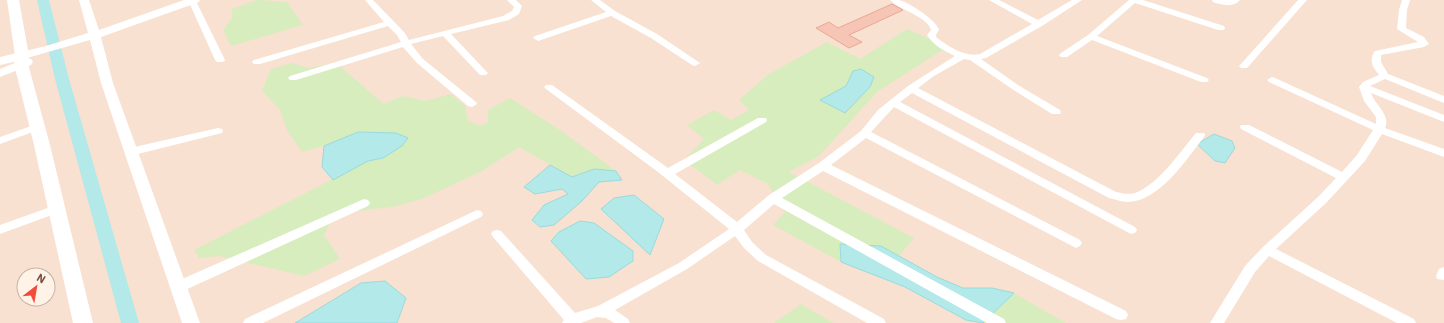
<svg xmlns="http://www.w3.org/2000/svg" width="1444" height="323" viewBox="0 0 1444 323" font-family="'IBM Plex Sans',sans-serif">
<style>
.residential{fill:#f8e1d1;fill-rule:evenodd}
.green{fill:#d7edbd}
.water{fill:#b3e9e9;stroke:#98dbdc}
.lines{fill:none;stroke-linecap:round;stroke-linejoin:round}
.canal{fill:#b3e9e9;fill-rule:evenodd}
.building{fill:#f6c5b5;stroke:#eaa894}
.minor{fill:#fff;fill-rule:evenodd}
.tertiary{fill:#fff;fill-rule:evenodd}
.secondary{fill:#fff;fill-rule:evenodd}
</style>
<rect width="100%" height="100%" fill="#feeee0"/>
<path class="residential" d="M 0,0 L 1444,0 L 1444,323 L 0,323 ZM 24,275 L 48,275 L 48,299 L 24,299 Z"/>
<g class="green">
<path d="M 257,0 C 268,0 277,2 287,2 L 303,25 L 231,46 L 223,30 L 232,18 L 232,9 Z"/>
<path d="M 907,29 L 947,47 L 877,92 L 819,156 L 789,172 L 914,238 L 899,256 L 881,246 L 840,245 L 841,262 L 773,225 L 785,212 L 768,184 L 740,170 L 717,185 L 684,160 L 704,139 L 687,125 L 714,110 L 731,120 L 749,110 L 739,100 L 769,74 L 827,42 L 860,59 Z"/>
<path d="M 292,63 L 309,68 L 336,63 L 384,104 L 402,96 L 426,101 L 451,94 L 465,106 L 468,121 L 480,126 L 488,122 L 488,110 L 510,98 L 563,132 L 616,171 L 594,169 L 572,177 L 519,147 L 482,171 L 422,199 L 392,207 L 357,211 L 331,221 L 324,235 L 340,259 L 304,276 L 219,256 L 199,258 L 194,250 L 368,161 L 383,158 L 358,132 L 324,146 L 302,152 L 287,130 L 280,110 L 262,91 L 271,69 Z"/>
<path d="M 1014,293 L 1064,322 L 1066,323 L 983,323 Z"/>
<path d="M 801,304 L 833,323 L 774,323 Z"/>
</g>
<g class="water">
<path d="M 861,69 L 874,77 L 870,87 L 845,113 L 820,100 L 846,86 L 853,71 Z"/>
<path d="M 358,132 L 396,133 L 408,138 L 402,146 L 383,158 L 368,161 L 333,180 L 322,167 L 324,146 Z"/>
<path d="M 1214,134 L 1232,141 L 1235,148 L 1225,163 L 1215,161 L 1197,144 Z"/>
<path d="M 550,165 L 572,177 L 594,169 L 616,171 L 622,180 L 599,182 L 582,201 L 554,225 L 540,227 L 532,220 L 544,205 L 568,194 L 562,189 L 535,194 L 524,187 Z"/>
<path d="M 634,195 L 664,219 L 650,255 L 601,209 L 614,198 Z"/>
<path d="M 580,221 L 594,223 L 633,251 L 633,261 L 609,277 L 586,279 L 551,241 L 559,232 Z"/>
<path d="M 840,244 L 881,246 L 937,277 L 963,288 L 992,288 L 1014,293 L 983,323 L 966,320 L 905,287 L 841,262 Z"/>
<path d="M 385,281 L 406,298 L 397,323 L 295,323 L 361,283 Z"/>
</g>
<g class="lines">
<path class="canal" d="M 37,0 L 49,0 L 69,79 L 139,323 L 121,323 L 55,79 Z"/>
</g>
<path class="building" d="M 892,4 L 903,10 L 849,35 L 862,42 L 849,48 L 816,28 L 829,22 L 838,28 Z"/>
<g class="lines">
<g class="minor">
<path d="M 188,0 L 196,1 L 225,60 L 223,62 L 217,62 L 215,60 Z"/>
<path d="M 365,0 L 373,0 L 404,32 L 409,40 L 503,16 L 512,11 L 514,7 L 507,0 L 516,0 L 522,6 L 519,14 L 509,20 L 451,34 L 486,71 L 488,73 L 486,75 L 480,75 L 443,36 L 411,44 L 423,59 L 476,102 L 477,104 L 472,107 L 468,106 L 417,63 L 403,47 L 296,80 L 290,80 L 288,78 L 290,76 L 401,42 L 397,35 L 388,26 L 260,64 L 254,64 L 252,62 L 254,60 L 384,22 Z"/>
<path d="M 591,0 L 600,0 L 615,11 L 657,34 L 700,63 L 695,66 L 692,65 L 651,38 L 611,16 L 541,40 L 538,41 L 533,38 L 535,36 L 606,12 Z"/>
<path d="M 890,0 C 893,0 897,0 899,0 C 909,2 937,21 939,30 L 936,35 L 936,37 C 947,46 966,58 980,54 L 1032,24 L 989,0 L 999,0 L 1038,20 L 1072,0 L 1082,0 L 1042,26 L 986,58 L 981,59 L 1018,85 L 1060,110 L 1061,112 L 1060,114 L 1052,114 L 1012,89 L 970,60 L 964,59 L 934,76 L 918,88 L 1116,192 C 1122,193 1128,195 1135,193 C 1158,185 1181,151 1196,133 L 1204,133 L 1205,135 L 1204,137 C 1186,160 1159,202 1127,202 C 1121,202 1115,199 1109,198 L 912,93 L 900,102 L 1135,227 L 1137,230 L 1135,233 L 1131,234 L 894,107 L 871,132 L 1080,240 L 1082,243 L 1080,246 L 1076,248 L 866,138 L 831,165 L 1126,311 L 1128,315 L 1126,319 L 1121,320 L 1116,319 L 823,171 L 782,198 L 1004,319 L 1006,323 L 987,323 L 774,204 L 744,230 L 752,242 L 766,255 L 884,319 L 886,323 L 867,323 L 758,261 L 744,248 L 735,236 L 687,269 L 615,310 L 628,319 L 630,323 L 614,323 L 606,318 L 597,317 L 581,323 L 562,323 L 564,320 L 493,237 L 491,234 L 493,231 L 497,230 L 501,231 L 575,313 L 598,306 L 679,263 L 729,229 L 658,172 L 546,89 L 544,87 L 546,85 L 552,85 L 668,168 L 758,118 L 766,118 L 767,120 L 766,122 L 675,174 L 737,222 L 769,195 L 819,163 L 861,131 L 878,110 L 908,86 L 955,56 C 944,51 933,45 927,35 L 931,30 C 927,16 899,10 890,0 Z"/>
<path d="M 1129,0 L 1143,0 L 1224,26 L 1225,28 L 1224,30 L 1218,30 L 1135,3 L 1097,36 L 1207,78 L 1209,80 L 1207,82 L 1201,82 L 1092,40 L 1067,57 L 1061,57 L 1059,55 L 1061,53 L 1088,35 Z"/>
<path d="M 1212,0 L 1240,0 C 1233,8 1222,5 1213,2 Z"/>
<path d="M 1298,0 L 1307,0 L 1247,68 L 1241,68 L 1239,66 L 1241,64 Z"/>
<path d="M 1402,0 L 1410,0 L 1407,10 L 1406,28 L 1424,37 L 1429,44 L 1424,47 L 1381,55 L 1381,62 L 1388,74 L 1444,96 L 1444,103 L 1385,79 L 1370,86 L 1444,115 L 1444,122 L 1371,93 C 1375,105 1391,115 1385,128 L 1444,149 L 1444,157 L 1382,134 L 1365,161 L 1326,203 L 1276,249 L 1414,319 L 1416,323 L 1397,323 L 1269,256 L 1255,272 L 1224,323 L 1210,323 L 1245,266 L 1263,247 L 1318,197 L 1336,178 L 1241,129 L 1240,127 L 1241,125 L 1249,125 L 1342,172 L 1357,155 L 1373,130 L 1269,82 L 1267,80 L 1272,77 L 1275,78 L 1376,124 L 1376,117 L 1364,101 L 1359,87 L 1363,82 L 1379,75 C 1373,67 1368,61 1375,51 L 1418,42 L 1397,29 L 1399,10 Z"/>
<path d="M 37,124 L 41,125 L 42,127 L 41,129 L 0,144 L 0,137 Z"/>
<path d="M 218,128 L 222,129 L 223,131 L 222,133 L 130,156 L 126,154 L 125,152 L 126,150 L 130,148 Z"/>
<path d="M 364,199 L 368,200 L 370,203 L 368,206 L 183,291 L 178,292 L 173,291 L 171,287 L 173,283 Z"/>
<path d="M 56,205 L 60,206 L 62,209 L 60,212 L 0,234 L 0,225 Z"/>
<path d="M 477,210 L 481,211 L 483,214 L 481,217 L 263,323 L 243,323 L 245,319 Z"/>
<path d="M 1444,267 L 1444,280 L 1437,279 L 1436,276 L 1439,269 Z"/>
</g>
<path class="tertiary" d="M 79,0 L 89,0 L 99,30 L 184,0 L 200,0 L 199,2 L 101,37 L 113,83 L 200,323 L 182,323 L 101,83 L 90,40 L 27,58 L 31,59 L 33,62 L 31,65 L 0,77 L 0,69 L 22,60 L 0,65 L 0,57 L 46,46 L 88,33 Z"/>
<path class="secondary" d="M 7,0 L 19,0 L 29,56 L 28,64 L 50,145 L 93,323 L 73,323 L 34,145 L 14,64 L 15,56 Z"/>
</g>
<g transform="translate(36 287) rotate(31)"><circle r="19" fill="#fff3e8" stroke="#c9b2a7"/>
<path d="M0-3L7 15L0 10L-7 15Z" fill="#f3483a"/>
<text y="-6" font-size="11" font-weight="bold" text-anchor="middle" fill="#775045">N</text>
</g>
</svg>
